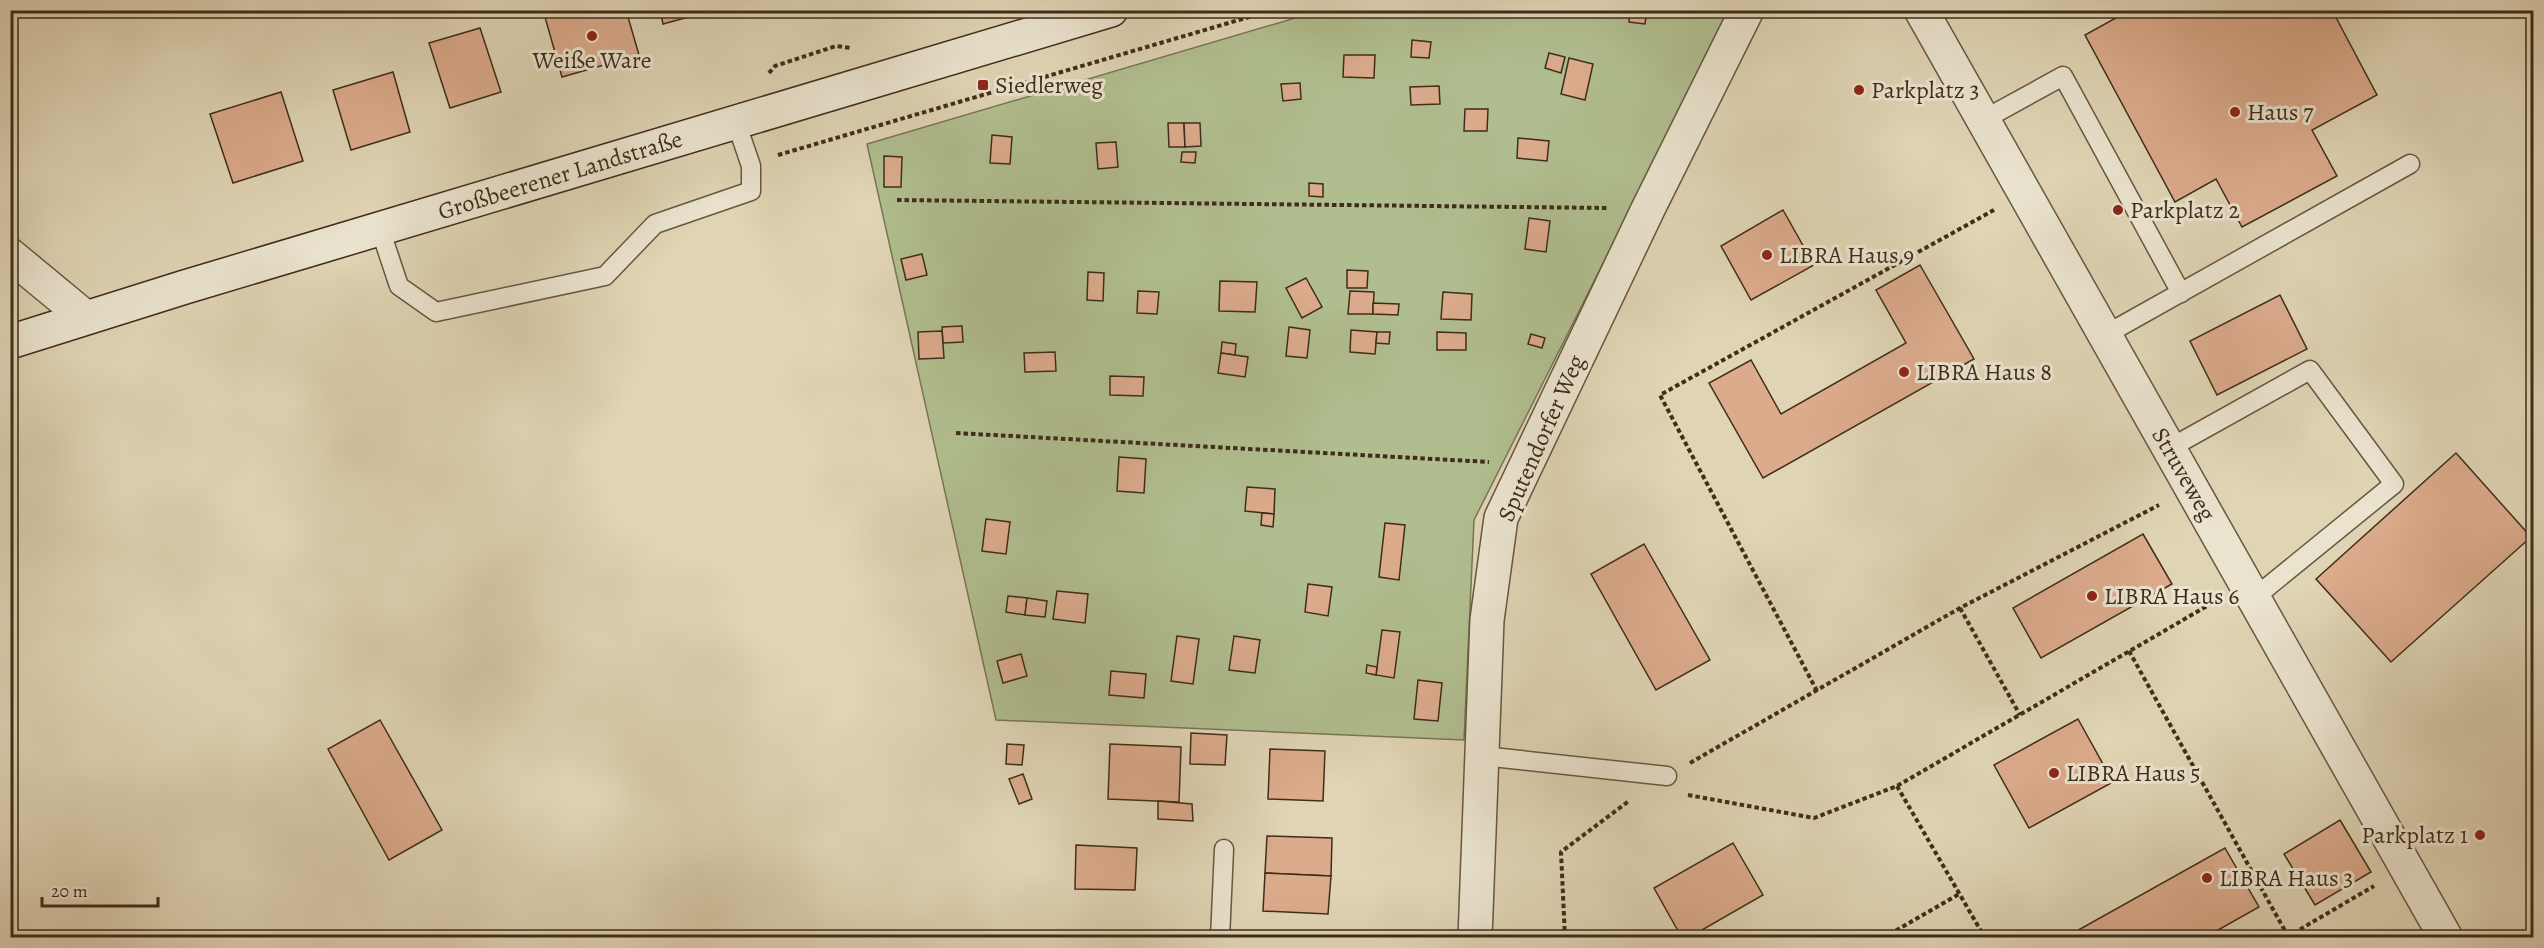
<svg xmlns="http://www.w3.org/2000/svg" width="2544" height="948" viewBox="0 0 2544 948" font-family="Alegreya,serif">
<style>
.green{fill:#b0bd8e;stroke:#787554;stroke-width:1.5}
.building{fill:#dbab8c;stroke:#3f2d1b;stroke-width:1.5}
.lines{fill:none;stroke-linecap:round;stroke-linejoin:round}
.lane-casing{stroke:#675741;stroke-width:21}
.street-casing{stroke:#675741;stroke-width:36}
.secondary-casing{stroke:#3f2d1b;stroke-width:36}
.path{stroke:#3f2d1b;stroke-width:4;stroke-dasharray:4.5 3;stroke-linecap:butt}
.lane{stroke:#eae3ce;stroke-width:18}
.street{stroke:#eae3ce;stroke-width:33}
.secondary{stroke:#eae3ce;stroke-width:33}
.poi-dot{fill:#8f2418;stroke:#eae3ce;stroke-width:2}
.labels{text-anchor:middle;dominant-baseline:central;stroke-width:6;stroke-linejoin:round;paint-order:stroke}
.poi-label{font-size:24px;fill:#3f2d1b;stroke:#eae3ce;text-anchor:start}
.street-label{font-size:24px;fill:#3f2d1b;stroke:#eae3ce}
</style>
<rect width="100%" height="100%" fill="#dfd4b4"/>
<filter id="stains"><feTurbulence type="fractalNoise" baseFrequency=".00333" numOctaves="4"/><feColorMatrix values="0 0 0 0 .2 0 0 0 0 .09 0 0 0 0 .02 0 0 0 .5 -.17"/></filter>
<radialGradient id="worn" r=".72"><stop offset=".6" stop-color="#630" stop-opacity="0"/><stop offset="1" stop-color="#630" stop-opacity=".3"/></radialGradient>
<path class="green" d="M 1319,11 L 1730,11 L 1474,520 L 1464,740 L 996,720 L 867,144 Z"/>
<g class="building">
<path d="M 543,10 L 626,10 L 639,55 L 562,77 Z"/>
<path d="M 660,10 L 714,10 L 663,24 Z"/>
<path d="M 1551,10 L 1574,10 L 1574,15 L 1551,14 Z"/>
<path d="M 1630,10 L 1647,10 L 1645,24 L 1629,22 Z"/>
<path d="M 2130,10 L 2332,10 L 2377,95 L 2312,130 L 2337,176 L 2242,227 L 2216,179 L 2175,202 L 2085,35 Z"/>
<path d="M 480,28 L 501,92 L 450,108 L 429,43 Z"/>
<path d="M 1412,40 L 1431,42 L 1429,58 L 1411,57 Z"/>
<path d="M 1549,53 L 1565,57 L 1561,73 L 1545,68 Z"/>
<path d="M 1344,55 L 1375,55 L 1374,78 L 1343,77 Z"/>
<path d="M 1569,58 L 1593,64 L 1585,100 L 1561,94 Z"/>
<path d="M 393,72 L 410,132 L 351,150 L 333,90 Z"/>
<path d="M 1300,83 L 1301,99 L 1283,101 L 1281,84 Z"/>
<path d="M 1439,86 L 1440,104 L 1411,105 L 1410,87 Z"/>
<path d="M 281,92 L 303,161 L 233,183 L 210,114 Z"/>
<path d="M 1465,109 L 1488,109 L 1487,131 L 1464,131 Z"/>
<path d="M 1168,123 L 1184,123 L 1185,147 L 1169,147 Z"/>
<path d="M 1184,123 L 1200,123 L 1201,146 L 1185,147 Z"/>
<path d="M 992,135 L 1012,137 L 1010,164 L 990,163 Z"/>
<path d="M 1518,138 L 1549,141 L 1547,161 L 1517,158 Z"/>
<path d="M 1116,142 L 1118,167 L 1098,169 L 1096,143 Z"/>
<path d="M 1182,152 L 1196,152 L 1195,163 L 1181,162 Z"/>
<path d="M 884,156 L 902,157 L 901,187 L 884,187 Z"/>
<path d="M 1309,183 L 1323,184 L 1323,197 L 1309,196 Z"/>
<path d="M 1783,210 L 1814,265 L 1751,300 L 1721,246 Z"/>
<path d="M 1529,218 L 1550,221 L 1546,252 L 1525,249 Z"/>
<path d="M 922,254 L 927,275 L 906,280 L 901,259 Z"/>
<path d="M 1920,265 L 1974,359 L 1763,478 L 1709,383 L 1751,360 L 1781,414 L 1906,343 L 1876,290 Z"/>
<path d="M 1347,270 L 1368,271 L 1367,288 L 1347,288 Z"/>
<path d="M 1088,272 L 1104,273 L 1103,301 L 1087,300 Z"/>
<path d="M 1306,278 L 1322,307 L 1302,318 L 1286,288 Z"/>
<path d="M 1220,281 L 1257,282 L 1255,312 L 1219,311 Z"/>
<path d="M 1138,291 L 1159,292 L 1157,314 L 1137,313 Z"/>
<path d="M 1350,291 L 1374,292 L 1373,314 L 1348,314 Z"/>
<path d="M 1443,292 L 1472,294 L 1471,320 L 1441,319 Z"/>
<path d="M 2280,295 L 2307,349 L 2217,395 L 2190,341 Z"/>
<path d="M 1373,303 L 1399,304 L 1398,315 L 1373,314 Z"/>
<path d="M 962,326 L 963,342 L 943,343 L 942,327 Z"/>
<path d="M 1289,327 L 1310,330 L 1307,358 L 1286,356 Z"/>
<path d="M 1351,330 L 1377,332 L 1375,354 L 1350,352 Z"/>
<path d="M 942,331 L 944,358 L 919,359 L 918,332 Z"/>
<path d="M 1377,332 L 1390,332 L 1389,344 L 1376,343 Z"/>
<path d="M 1437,332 L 1466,333 L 1466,350 L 1437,350 Z"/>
<path d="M 1531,334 L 1545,338 L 1542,348 L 1528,344 Z"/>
<path d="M 1222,342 L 1236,344 L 1235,355 L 1221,353 Z"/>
<path d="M 1055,352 L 1056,371 L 1025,372 L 1024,353 Z"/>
<path d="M 1221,353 L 1248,357 L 1245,377 L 1218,373 Z"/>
<path d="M 1110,376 L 1144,377 L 1143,396 L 1110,395 Z"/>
<path d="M 2456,453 L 2531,537 L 2391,662 L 2316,579 Z"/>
<path d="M 1119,457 L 1146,459 L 1144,493 L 1117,491 Z"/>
<path d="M 1247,487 L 1275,489 L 1274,514 L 1245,511 Z"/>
<path d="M 1262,513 L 1274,514 L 1273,527 L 1261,525 Z"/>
<path d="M 986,519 L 1010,522 L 1006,554 L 982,551 Z"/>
<path d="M 1385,523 L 1405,525 L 1399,580 L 1379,577 Z"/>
<path d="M 2143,534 L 2172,584 L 2041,658 L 2013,608 Z"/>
<path d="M 1644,544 L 1710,660 L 1656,690 L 1591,574 Z"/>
<path d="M 1308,584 L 1332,587 L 1328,616 L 1305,612 Z"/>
<path d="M 1057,591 L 1088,594 L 1085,623 L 1053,619 Z"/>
<path d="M 1008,596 L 1027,598 L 1025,615 L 1006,612 Z"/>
<path d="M 1027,598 L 1047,601 L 1045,617 L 1025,615 Z"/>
<path d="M 1382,630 L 1400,632 L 1394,678 L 1376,675 Z"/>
<path d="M 1177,636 L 1199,639 L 1193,684 L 1171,681 Z"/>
<path d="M 1234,636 L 1260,640 L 1255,673 L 1229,670 Z"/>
<path d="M 1021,654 L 1027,676 L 1003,683 L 997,661 Z"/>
<path d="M 1367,665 L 1377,667 L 1376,675 L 1366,673 Z"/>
<path d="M 1111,671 L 1146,674 L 1144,698 L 1109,695 Z"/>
<path d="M 1418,680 L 1442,683 L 1438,721 L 1414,719 Z"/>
<path d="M 2078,719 L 2113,782 L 2029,828 L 1994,765 Z"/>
<path d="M 380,720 L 442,830 L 389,860 L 328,749 Z"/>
<path d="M 1191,733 L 1227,735 L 1225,765 L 1190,764 Z"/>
<path d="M 1007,744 L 1024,745 L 1022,765 L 1006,764 Z"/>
<path d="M 1110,744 L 1181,747 L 1179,802 L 1108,799 Z"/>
<path d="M 1270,749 L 1325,751 L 1323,801 L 1268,799 Z"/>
<path d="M 1023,774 L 1032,799 L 1019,804 L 1009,779 Z"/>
<path d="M 1158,801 L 1192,804 L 1193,821 L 1158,819 Z"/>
<path d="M 2340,820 L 2371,872 L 2315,905 L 2284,854 Z"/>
<path d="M 1267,836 L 1332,838 L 1331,876 L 1265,873 Z"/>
<path d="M 1733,843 L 1763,895 L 1688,938 L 1682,938 L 1654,888 Z"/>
<path d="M 1076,845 L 1137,848 L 1135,890 L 1075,889 Z"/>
<path d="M 2225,848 L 2259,907 L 2204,938 L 2064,938 Z"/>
<path d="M 1265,873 L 1331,876 L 1328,914 L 1263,911 Z"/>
<path d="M 1113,934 L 1171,937 L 1171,938 L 1113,938 Z"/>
</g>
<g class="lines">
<g class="lane-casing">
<g id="lane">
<path d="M 1983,120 L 2063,76 L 2181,293"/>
<path d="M 380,229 L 399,286 L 436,312 L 605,276 L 655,224 L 751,191 L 751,166 L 736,122"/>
<path d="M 2105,335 L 2410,164"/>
<path d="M 2170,448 L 2310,370 L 2394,484 L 2254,598"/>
<path d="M 1483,756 L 1667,776"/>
<path d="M 1220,938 L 1224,849"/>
</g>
</g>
<g class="street-casing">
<g id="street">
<path d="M 1921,10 L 2446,938"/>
<path d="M 10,255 L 85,317"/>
<path d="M 1475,938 L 1487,620 L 1501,518 L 1648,209 L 1747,10"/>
</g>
</g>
<g class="secondary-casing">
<path id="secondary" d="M 10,342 L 185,287 L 1111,10"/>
</g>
<g class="path">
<path d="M 769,73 L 775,66 L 836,46 L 851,48"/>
<path d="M 778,155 L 1273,10"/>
<path d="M 897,200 L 1608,208"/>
<path d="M 956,433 L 1489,462"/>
<path d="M 1960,608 L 2020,715"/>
<path d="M 2129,651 L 2289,938"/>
<path d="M 1817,691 L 1660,395 L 1994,210"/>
<path d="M 1690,763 L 1960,608 L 2159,505"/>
<path d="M 1897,786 L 1985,938"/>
<path d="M 1688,795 L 1814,818 L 1897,786 L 2214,602"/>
<path d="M 2287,937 L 2374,886"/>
<path d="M 1565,938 L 1561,852 L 1629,801"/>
<path d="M 1883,938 L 1959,894"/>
</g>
<use href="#lane" class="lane"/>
<use href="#street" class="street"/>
<use href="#secondary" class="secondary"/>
</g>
<g class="poi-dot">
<circle cx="592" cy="36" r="6"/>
<rect x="977" y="79" width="12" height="12" rx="3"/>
<circle cx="1859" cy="90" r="6"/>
<circle cx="2235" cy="112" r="6"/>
<circle cx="2118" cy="210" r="6"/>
<circle cx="1767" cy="255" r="6"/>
<circle cx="1904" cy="372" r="6"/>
<circle cx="2092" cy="596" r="6"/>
<circle cx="2054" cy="773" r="6"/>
<circle cx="2480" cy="835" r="6"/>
<circle cx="2207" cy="878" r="6"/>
</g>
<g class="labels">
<g class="poi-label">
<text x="592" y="60" text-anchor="middle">Weiße Ware</text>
<text x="995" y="85">Siedlerweg</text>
<text x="1871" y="90">Parkplatz 3</text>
<text x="2247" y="112">Haus 7</text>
<text x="2130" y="210">Parkplatz 2</text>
<text x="1779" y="255">LIBRA Haus 9</text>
<text x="1916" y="372">LIBRA Haus 8</text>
<text x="2104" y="596">LIBRA Haus 6</text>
<text x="2066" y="773">LIBRA Haus 5</text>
<text x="2468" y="835" text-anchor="end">Parkplatz 1</text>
<text x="2219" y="878">LIBRA Haus 3</text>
</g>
<g class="street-label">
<text transform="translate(560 175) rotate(-17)">Großbeerener Landstraße</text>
<text transform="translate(1541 438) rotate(-66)">Sputendorfer Weg</text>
<text transform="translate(2184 474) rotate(60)">Struveweg</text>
</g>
</g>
<rect width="2544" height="948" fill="none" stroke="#dfd4b4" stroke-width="36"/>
<rect x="12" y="12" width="2520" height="924" fill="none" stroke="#3f2d1b" stroke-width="3"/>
<rect x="18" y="18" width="2508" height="912" fill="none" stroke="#3f2d1b" stroke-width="1.5"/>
<path d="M42 897v9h116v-9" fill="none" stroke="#3f2d1b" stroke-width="3"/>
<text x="51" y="897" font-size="18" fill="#3f2d1b" stroke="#eae3ce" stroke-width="4.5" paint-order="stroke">20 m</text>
<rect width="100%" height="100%" filter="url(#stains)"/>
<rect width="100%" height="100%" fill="url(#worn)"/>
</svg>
